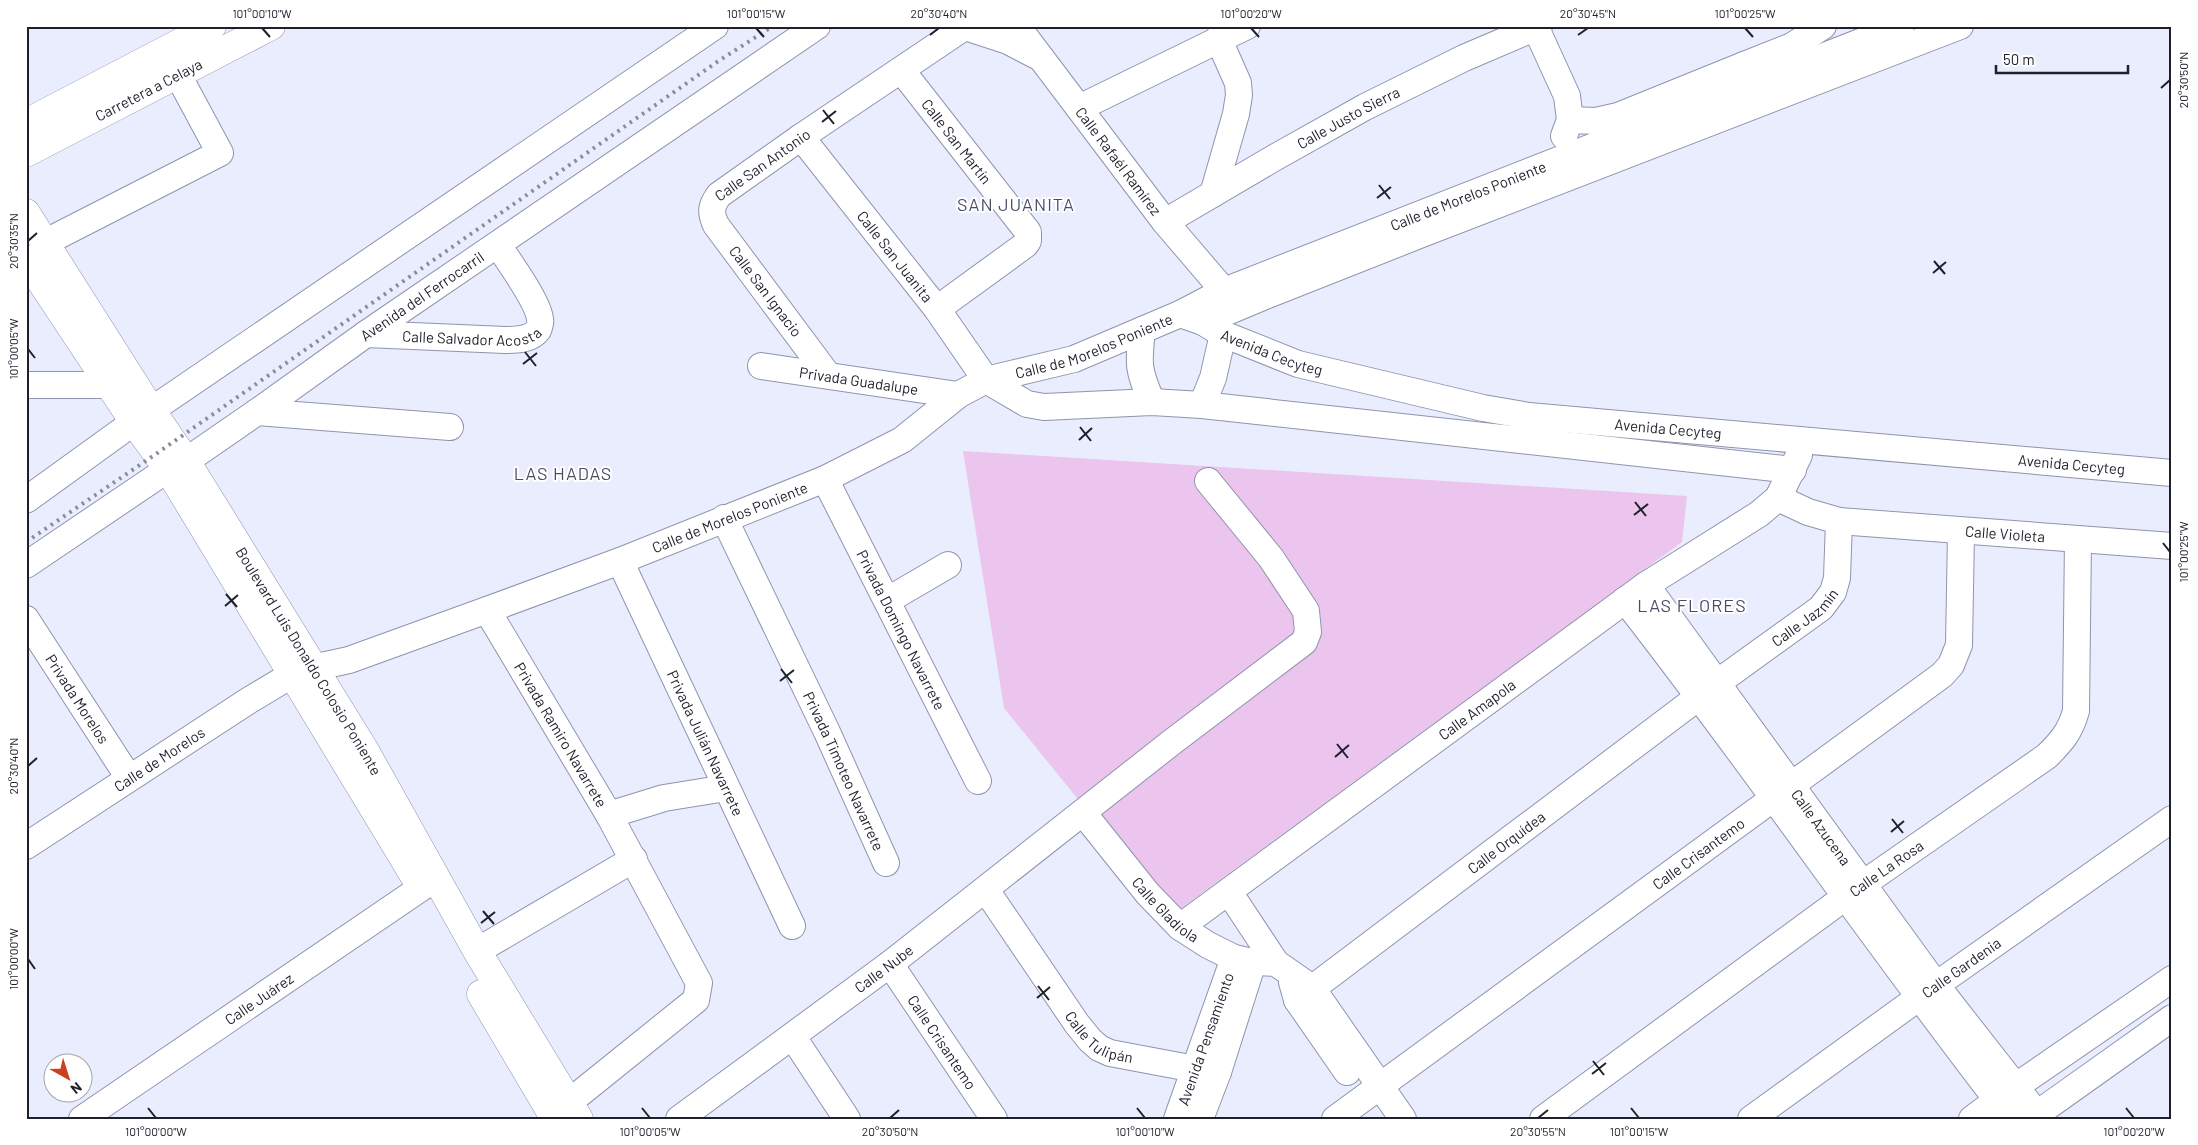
<svg xmlns="http://www.w3.org/2000/svg" width="2198" height="1145" viewBox="0 0 2198 1145" font-family="Barlow,sans-serif">
<style>
.green{fill:#ebc5ed}
.lines{fill:none;stroke-linecap:round;stroke-linejoin:round}
.minor-casing{stroke:#8f94ae;stroke-width:28}
.major-casing{stroke:#8f94ae;stroke-width:29}
.highway-casing{stroke:#8f94ae;stroke-width:29}
.minor{stroke:#fff;stroke-width:26}
.major{stroke:#fff;stroke-width:28}
.highway{stroke:#fff;stroke-width:28}
.rail{stroke:#898c99;stroke-width:4;stroke-dasharray:2.5 5;stroke-linecap:butt}
.ticks{fill:none;stroke:#1e202a;stroke-width:2}
.labels{text-anchor:middle;dominant-baseline:central;stroke-width:4;stroke-linejoin:round;paint-order:stroke}
.street-label{font-size:15px;fill:#1e202a;stroke:#fff}
.quarter-label{font-size:18px;letter-spacing:1px;fill:#4a4e65;stroke:#fff}
.neatline{fill:none;stroke:#1e202a;stroke-width:2}
.ticks-label{font-size:12px;text-anchor:middle;fill:#1e202a}
</style>
<rect width="100%" height="100%" fill="#eaedfe"/>
<path class="green" d="M 963,451 L 1687,496 L 1682,542 L 1172,915 L 1004,708 Z"/>
<g class="lines">
<g class="minor-casing">
<g id="minor">
<path id="s1" d="M 1017,26 L 1165,222 L 1224,291"/>
<path d="M 1535,26 L 1567,96 L 1570,120 L 1564,136"/>
<path d="M 965,27 L 1008,41 L 1037,56"/>
<path id="s2" d="M 902,71 L 1028,232 L 1028,241 L 1025,245 L 937,309"/>
<path d="M 1750,81 L 1744,65 L 1792,46 L 1823,26"/>
<path d="M 1079,108 L 1247,26"/>
<path d="M 1570,120 L 1596,121 L 1618,116 L 1744,65"/>
<path id="s3" d="M 801,137 L 937,309 L 986,380 L 1027,404 L 1044,407 L 1152,402 L 1202,405 L 1793,470"/>
<path d="M 1213,194 L 1236,114 L 1239,95 L 1238,83 L 1219,40 L 1223,26"/>
<path id="s4" d="M 1165,222 L 1274,158 L 1365,107 L 1464,58 L 1539,26"/>
<path d="M 44,243 L 220,153 L 178,75"/>
<path id="s5" d="M 1180,314 L 1203,322 L 1223,334 L 1298,364 L 1483,408 L 1529,416 L 2172,473"/>
<path d="M 1203,322 L 1265,296 L 1422,234 L 1960,26"/>
<path d="M 1142,330 C 1138,364 1138,371 1152,402"/>
<path id="s6" d="M 366,334 L 505,340 C 516,340 531,340 538,330 C 539,328 541,322 540,319 C 538,301 509,262 498,245"/>
<path id="s7" d="M 761,366 L 958,395"/>
<path id="s8" d="M 827,374 L 716,225 C 710,212 711,206 719,195 L 801,137 L 966,26"/>
<path d="M 26,385 L 109,385"/>
<path d="M 1202,405 L 1213,378 L 1223,334"/>
<path d="M 257,412 L 450,427"/>
<path id="s9" d="M 825,479 L 978,781"/>
<path id="s10" d="M 1778,498 L 1808,512 L 1839,521 L 2172,546"/>
<path d="M 26,500 L 134,422 L 715,26"/>
<path id="s11" d="M 724,518 L 827,732 L 886,863"/>
<path id="s12" d="M 620,561 L 792,926"/>
<path id="s13" d="M 26,565 L 168,469 L 186,461 L 257,412 L 366,334 L 817,26"/>
<path id="s14" d="M 1646,585 L 1936,985 L 2037,1114"/>
<path d="M 888,600 L 948,565"/>
<path d="M 1625,600 C 1758,770 1879,949 2012,1119"/>
<path id="s15" d="M 487,610 L 609,815 L 699,983 L 696,1000 L 552,1116"/>
<path id="s16" d="M 26,619 L 129,778"/>
<path id="s17" d="M 1084,814 L 1148,894 L 1180,927 L 1208,945 L 1234,958 L 1253,962 L 1276,963 L 1312,988 L 1403,1119"/>
<path d="M 609,815 L 664,798 L 726,788"/>
<path id="s18" d="M 26,846 L 248,701 L 293,674 L 312,668 L 349,660 L 487,610 L 620,561 L 825,479 L 902,440 L 958,395 L 986,380 L 1074,359 L 1180,314 L 1224,291 L 1901,26"/>
<path id="s19" d="M 986,890 L 1077,1024 L 1090,1040 L 1099,1048 L 1110,1053 L 1195,1069 L 1218,1072"/>
<path d="M 1229,892 L 1276,963"/>
<path id="s20" d="M 1180,927 L 1646,585 L 1759,514 L 1778,498 L 1799,455"/>
<path d="M 477,951 L 634,859"/>
<path id="s21" d="M 890,964 L 994,1119"/>
<path d="M 1292,982 L 1297,1000 L 1347,1072"/>
<path id="s22" d="M 1297,1000 L 1717,683 L 1821,608 L 1833,592 L 1837,578 L 1839,521"/>
<path d="M 793,1037 L 847,1119"/>
<path id="s23" d="M 82,1119 L 421,888 L 437,879"/>
<path id="s24" d="M 679,1119 L 890,964 L 1172,742 L 1304,642 L 1308,632 L 1306,611 L 1271,558 L 1208,481"/>
<path id="s25" d="M 1177,1119 L 1234,958"/>
<path d="M 1200,1119 L 1218,1072 L 1253,962"/>
<path id="s26" d="M 1335,1119 L 1942,675 L 1951,665 L 1959,645 L 1961,532"/>
<path id="s27" d="M 1543,1119 L 1863,884 L 2047,756 C 2062,741 2070,732 2076,711 L 2078,539"/>
<path id="s28" d="M 1751,1119 L 1936,985 L 2172,819"/>
<path d="M 1972,1119 L 2015,1087 L 2172,979"/>
<path d="M 2030,1119 L 2172,1018"/>
</g>
</g>
<g class="major-casing">
<g id="major">
<path id="s29" d="M 26,213 L 151,410 L 186,461 L 364,749 L 477,951 L 579,1119"/>
<path d="M 26,259 L 134,422 L 168,469 L 418,882"/>
<path d="M 481,994 L 555,1119"/>
</g>
</g>
<g class="highway-casing">
<g id="highway">
<path d="M 26,123 L 212,26"/>
<path id="s30" d="M 26,153 L 271,26"/>
</g>
</g>
<use href="#minor" class="minor"/>
<use href="#major" class="major"/>
<use href="#highway" class="highway"/>
<path class="rail" d="M 26,542 L 156,454 L 717,62 L 773,26"/>
</g>
<path class="ticks" d="M 262,28 L 270,37M 756,28 L 764,37M 1251,28 L 1259,37M 1745,28 L 1753,37M 930,35 L 939,28M 1578,35 L 1588,28M 2161,88 L 2170,80M 823,110 L 834,124M 822,122 L 836,111M 1379,185 L 1390,199M 1377,198 L 1391,187M 28,241 L 37,233M 1934,261 L 1945,274M 1933,273 L 1946,262M 28,349 L 35,358M 525,352 L 536,366M 523,364 L 537,353M 1080,427 L 1091,441M 1079,440 L 1092,428M 1635,502 L 1646,516M 1634,515 L 1648,504M 2163,543 L 2170,552M 226,594 L 237,607M 225,606 L 238,595M 781,669 L 792,683M 780,681 L 794,670M 1337,744 L 1348,758M 1335,757 L 1349,745M 28,766 L 37,758M 1892,819 L 1903,833M 1891,832 L 1904,821M 483,911 L 494,924M 481,923 L 495,912M 28,959 L 35,969M 1038,986 L 1049,1000M 1037,998 L 1050,987M 1593,1061 L 1604,1075M 1592,1074 L 1606,1063M 148,1108 L 156,1118M 642,1108 L 650,1118M 1137,1108 L 1145,1118M 1631,1108 L 1639,1118M 2126,1108 L 2134,1118M 890,1118 L 899,1110M 1538,1118 L 1548,1110"/>
<g class="labels">
<g class="street-label">
<text stroke="none"><textPath href="#s30" startOffset="138">Carretera a Celaya</textPath></text>
<text stroke="none"><textPath href="#s4" startOffset="211">Calle Justo Sierra</textPath></text>
<text stroke="none"><textPath href="#s2" startOffset="89">Calle San Martín</textPath></text>
<text stroke="none"><textPath href="#s1" startOffset="169">Calle Rafaél Ramírez</textPath></text>
<text stroke="none"><textPath href="#s8" startOffset="271">Calle San Antonio</textPath></text>
<text stroke="none"><textPath href="#s18" startOffset="1592">Calle de Morelos Poniente</textPath></text>
<text stroke="none"><textPath href="#s3" startOffset="152">Calle San Juanita</textPath></text>
<text transform="translate(766 291) rotate(53)">Calle San Ignacio</text>
<text stroke="none"><textPath href="#s13" startOffset="479">Avenida del Ferrocarril</textPath></text>
<text stroke="none"><textPath href="#s6" startOffset="106">Calle Salvador Acosta</textPath></text>
<text stroke="none"><textPath href="#s18" startOffset="1188">Calle de Morelos Poniente</textPath></text>
<text stroke="none"><textPath href="#s5" startOffset="100">Avenida Cecyteg</textPath></text>
<text stroke="none"><textPath href="#s7" startOffset="99">Privada Guadalupe</textPath></text>
<text stroke="none"><textPath href="#s5" startOffset="505">Avenida Cecyteg</textPath></text>
<text stroke="none"><textPath href="#s5" startOffset="910">Avenida Cecyteg</textPath></text>
<text stroke="none"><textPath href="#s18" startOffset="782">Calle de Morelos Poniente</textPath></text>
<text stroke="none"><textPath href="#s10" startOffset="232">Calle Violeta</textPath></text>
<text stroke="none"><textPath href="#s22" startOffset="636">Calle Jazmín</textPath></text>
<text stroke="none"><textPath href="#s9" startOffset="169">Privada Domingo Navarrete</textPath></text>
<text stroke="none"><textPath href="#s29" startOffset="530">Boulevard Luis Donaldo Colosio Poniente</textPath></text>
<text stroke="none"><textPath href="#s16" startOffset="95">Privada Morelos</textPath></text>
<text stroke="none"><textPath href="#s20" startOffset="368">Calle Amapola</textPath></text>
<text stroke="none"><textPath href="#s15" startOffset="145">Privada Ramiro Navarrete</textPath></text>
<text stroke="none"><textPath href="#s12" startOffset="201">Privada Julián Navarrete</textPath></text>
<text stroke="none"><textPath href="#s18" startOffset="159">Calle de Morelos</textPath></text>
<text stroke="none"><textPath href="#s11" startOffset="280">Privada Timoteo Navarrete</textPath></text>
<text stroke="none"><textPath href="#s14" startOffset="299">Calle Azucena</textPath></text>
<text stroke="none"><textPath href="#s22" startOffset="262">Calle Orquídea</textPath></text>
<text stroke="none"><textPath href="#s26" startOffset="450">Calle Crisantemo</textPath></text>
<text stroke="none"><textPath href="#s27" startOffset="425">Calle La Rosa</textPath></text>
<text stroke="none"><textPath href="#s17" startOffset="126">Calle Gladiola</textPath></text>
<text stroke="none"><textPath href="#s28" startOffset="259">Calle Gardenia</textPath></text>
<text stroke="none"><textPath href="#s24" startOffset="254">Calle Nube</textPath></text>
<text stroke="none"><textPath href="#s23" startOffset="214">Calle Juárez</textPath></text>
<text stroke="none"><textPath href="#s19" startOffset="189">Calle Tulipán</textPath></text>
<text stroke="none"><textPath href="#s25" startOffset="85">Avenida Pensamiento</textPath></text>
<text stroke="none"><textPath href="#s21" startOffset="94">Calle Crisantemo</textPath></text>
</g>
<g class="quarter-label">
<text x="1016" y="204">SAN JUANITA</text>
<text x="563" y="473">LAS HADAS</text>
<text x="1692" y="605">LAS FLORES</text>
</g>
</g>
<rect width="2198" height="1145" fill="none" stroke="#ffffff" stroke-width="55"/>
<g transform="translate(68 1078) rotate(141)"><circle r="24" fill="#ffffff" stroke="#a5a6aa"/>
<path d="M0-4L9 19L0 12L-9 19Z" fill="#cb411f"/>
<text y="-8" font-size="14" font-weight="bold" text-anchor="middle" fill="#1e202a">N</text>
</g>
<path d="M1996 65v8h132v-8" fill="none" stroke="#1e202a" stroke-width="2.5"/>
<text x="2003" y="65" font-size="15" fill="#1e202a" stroke="#ffffff" stroke-width="4" paint-order="stroke">50 m</text>
<rect x="28" y="28" width="2142" height="1090" class="neatline"/>
<g class="ticks-label">
<text x="262" y="18">101°00'10"W</text>
<text x="756" y="18">101°00'15"W</text>
<text x="939" y="18">20°30'40"N</text>
<text x="1251" y="18">101°00'20"W</text>
<text x="1588" y="18">20°30'45"N</text>
<text x="1745" y="18">101°00'25"W</text>
<text transform="translate(2184 80) rotate(-90)" y="4">20°30'50"N</text>
<text transform="translate(14 241) rotate(-90)" y="4">20°30'35"N</text>
<text transform="translate(14 349) rotate(-90)" y="4">101°00'05"W</text>
<text transform="translate(2184 552) rotate(-90)" y="4">101°00'25"W</text>
<text transform="translate(14 766) rotate(-90)" y="4">20°30'40"N</text>
<text transform="translate(14 959) rotate(-90)" y="4">101°00'00"W</text>
<text x="156" y="1136">101°00'00"W</text>
<text x="650" y="1136">101°00'05"W</text>
<text x="890" y="1136">20°30'50"N</text>
<text x="1145" y="1136">101°00'10"W</text>
<text x="1538" y="1136">20°30'55"N</text>
<text x="1639" y="1136">101°00'15"W</text>
<text x="2134" y="1136">101°00'20"W</text>
</g>
</svg>
